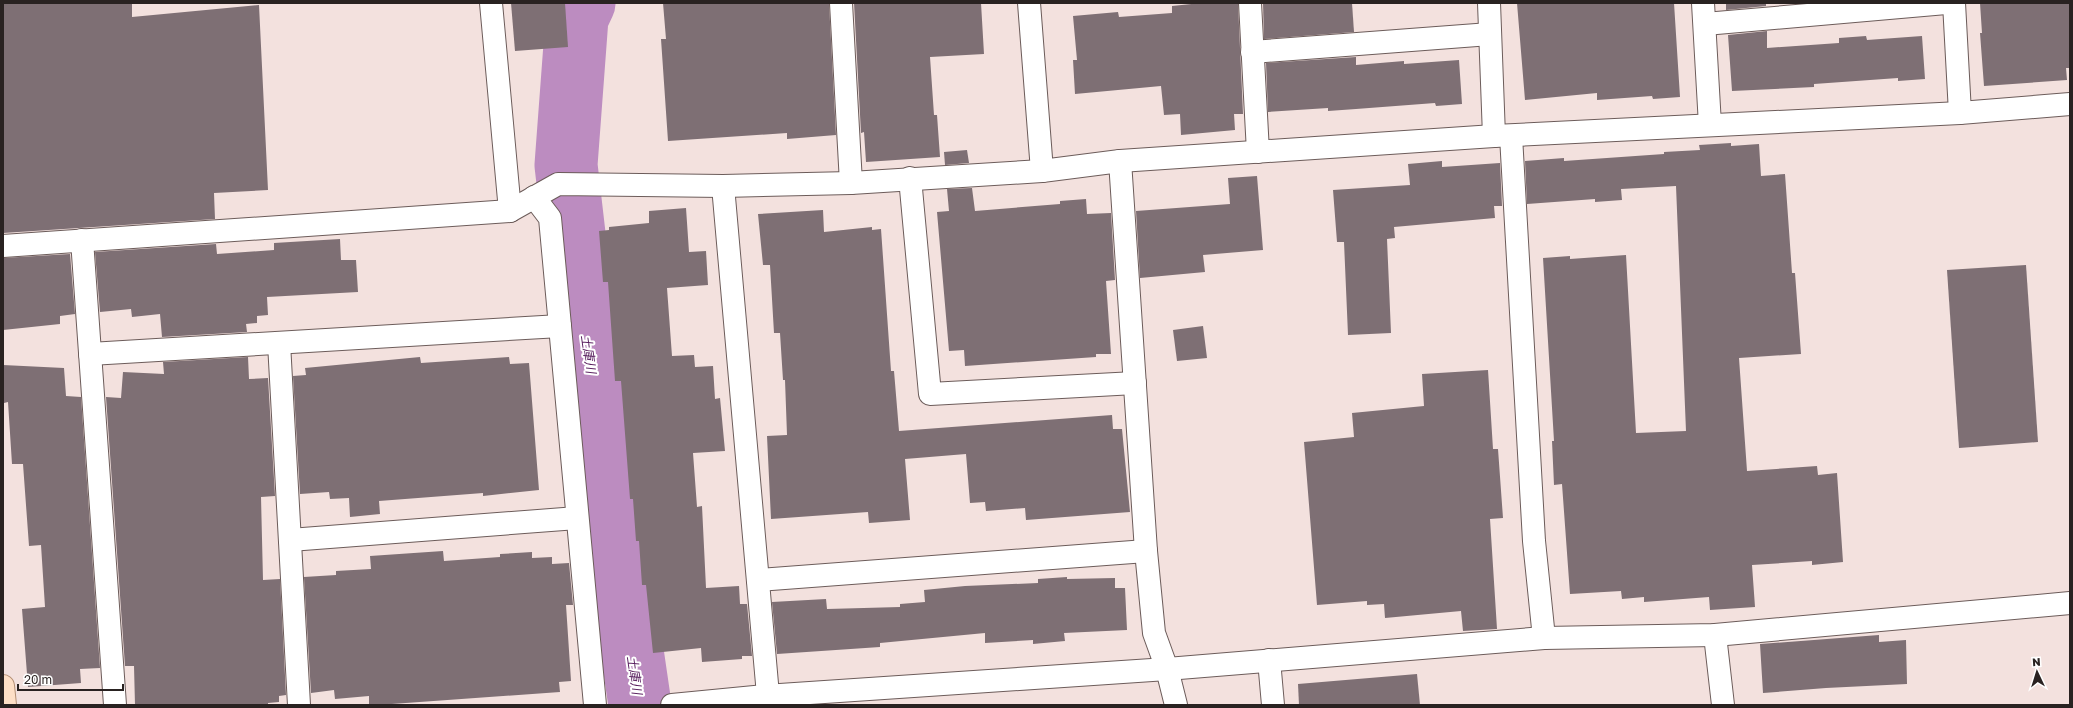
<svg xmlns="http://www.w3.org/2000/svg" width="2073" height="708" viewBox="0 0 2073 708" font-family="'Golos Text','Noto Sans JP',sans-serif">
<style>
.lines{fill:none;stroke-linecap:round;stroke-linejoin:round}
.river{stroke:#bc8cc0;stroke-width:63}
.building{fill:#7e6f74}
.minor-casing{stroke:#6c5c5a;stroke-width:24}
.tertiary-casing{stroke:#6c5c5a;stroke-width:24}
.primary-casing{stroke:#b38f74;stroke-width:24}
.minor{stroke:#fff;stroke-width:22}
.tertiary{stroke:#fff;stroke-width:22}
.primary{stroke:#fedfc6;stroke-width:22}
.labels{text-anchor:middle;dominant-baseline:central;stroke-width:4;stroke-linejoin:round;paint-order:stroke}
.water-label{font-size:13px;font-style:italic;fill:#571d5d;stroke:#fff}
</style>
<rect width="100%" height="100%" fill="#f3e1de"/>
<g class="lines">
<path class="river" d="M 584,3 L 577,18 L 566,165 L 585,329 L 640,705"/>
</g>
<g class="building">
<path d="M 3,3 L 132,3 L 132,17 L 259,5 L 268,190 L 214,193 L 215,219 L 3,233 Z"/>
<path d="M 511,3 L 565,3 L 568,47 L 515,51 Z"/>
<path d="M 663,3 L 829,3 L 836,135 L 787,139 L 787,133 L 668,141 L 661,39 L 666,39 Z"/>
<path d="M 854,3 L 981,3 L 984,54 L 930,57 L 934,115 L 937,115 L 940,157 L 866,162 L 864,132 L 861,133 Z"/>
<path d="M 1201,3 L 1238,3 L 1243,114 L 1234,114 L 1235,130 L 1181,135 L 1180,114 L 1164,115 L 1161,86 L 1075,94 L 1073,60 L 1077,60 L 1073,16 L 1118,12 L 1119,17 L 1172,13 L 1172,6 Z"/>
<path d="M 1263,3 L 1352,3 L 1354,32 L 1264,39 Z"/>
<path d="M 1517,3 L 1674,3 L 1680,97 L 1653,99 L 1652,96 L 1597,100 L 1597,93 L 1525,100 Z"/>
<path d="M 1726,3 L 1766,3 L 1766,6 L 1726,10 Z"/>
<path d="M 1980,3 L 2070,3 L 2070,68 L 2066,68 L 2067,80 L 1984,86 L 1980,33 L 1982,33 Z"/>
<path d="M 1767,31 L 1767,48 L 1839,43 L 1839,38 L 1866,36 L 1867,40 L 1922,36 L 1925,79 L 1898,81 L 1898,78 L 1814,84 L 1814,87 L 1732,91 L 1728,35 Z"/>
<path d="M 1356,57 L 1356,65 L 1404,61 L 1404,64 L 1459,60 L 1462,104 L 1436,106 L 1435,103 L 1356,109 L 1328,111 L 1328,108 L 1268,112 L 1266,63 Z"/>
<path d="M 1731,143 L 1731,146 L 1759,144 L 1761,176 L 1785,174 L 1792,273 L 1795,273 L 1801,354 L 1739,358 L 1747,471 L 1817,466 L 1818,475 L 1837,473 L 1843,562 L 1812,565 L 1812,561 L 1752,565 L 1755,607 L 1710,610 L 1709,597 L 1644,602 L 1644,597 L 1622,599 L 1621,591 L 1570,594 L 1562,484 L 1554,485 L 1552,441 L 1554,441 L 1543,258 L 1570,256 L 1570,259 L 1626,255 L 1636,433 L 1686,431 L 1676,186 L 1621,189 L 1622,200 L 1595,202 L 1595,199 L 1527,204 L 1525,161 L 1564,158 L 1564,161 L 1664,154 L 1664,152 L 1700,150 L 1699,145 Z"/>
<path d="M 967,150 L 969,163 L 945,165 L 944,152 Z"/>
<path d="M 1442,161 L 1442,167 L 1500,163 L 1502,206 L 1494,206 L 1495,218 L 1394,227 L 1395,238 L 1387,239 L 1391,333 L 1348,335 L 1344,242 L 1337,242 L 1333,190 L 1410,185 L 1408,164 Z"/>
<path d="M 1257,176 L 1263,250 L 1203,255 L 1205,272 L 1140,278 L 1136,211 L 1230,204 L 1228,178 Z"/>
<path d="M 972,188 L 975,211 L 1060,204 L 1060,201 L 1086,199 L 1087,214 L 1111,213 L 1115,280 L 1106,281 L 1111,354 L 1096,354 L 1096,357 L 965,366 L 964,350 L 949,351 L 937,212 L 949,211 L 947,189 Z"/>
<path d="M 686,208 L 689,252 L 706,251 L 708,285 L 667,288 L 672,356 L 694,355 L 695,367 L 713,366 L 715,399 L 720,398 L 725,451 L 693,453 L 697,507 L 702,506 L 706,588 L 739,586 L 740,604 L 747,604 L 752,656 L 742,656 L 742,659 L 702,662 L 701,648 L 653,653 L 646,585 L 642,585 L 639,541 L 636,541 L 633,499 L 630,499 L 621,381 L 615,381 L 608,282 L 603,282 L 599,231 L 609,230 L 609,227 L 649,223 L 649,211 Z"/>
<path d="M 823,210 L 824,232 L 872,227 L 872,230 L 881,229 L 891,371 L 894,371 L 899,431 L 1112,415 L 1113,429 L 1122,429 L 1130,512 L 1026,520 L 1025,508 L 986,511 L 985,502 L 970,503 L 966,454 L 905,459 L 910,520 L 869,523 L 868,512 L 771,519 L 767,436 L 787,435 L 785,380 L 783,380 L 780,333 L 774,333 L 770,265 L 763,265 L 758,214 Z"/>
<path d="M 340,239 L 341,260 L 356,260 L 358,292 L 267,297 L 268,315 L 257,316 L 257,323 L 246,324 L 247,332 L 162,337 L 160,314 L 132,317 L 131,309 L 100,312 L 95,252 L 216,244 L 217,254 L 274,250 L 274,243 Z"/>
<path d="M 70,254 L 75,314 L 60,316 L 60,324 L 3,330 L 3,258 Z"/>
<path d="M 2026,265 L 2038,442 L 1959,448 L 1947,270 Z"/>
<path d="M 1203,326 L 1207,358 L 1177,361 L 1173,330 Z"/>
<path d="M 248,357 L 249,379 L 268,378 L 275,496 L 261,497 L 263,580 L 280,579 L 286,695 L 279,696 L 279,702 L 268,703 L 268,705 L 135,705 L 134,666 L 125,666 L 106,397 L 121,398 L 123,372 L 164,374 L 163,362 Z"/>
<path d="M 420,357 L 421,363 L 509,357 L 510,364 L 529,363 L 539,490 L 483,496 L 483,493 L 379,501 L 380,514 L 350,517 L 349,498 L 330,499 L 329,492 L 300,494 L 293,376 L 306,375 L 305,368 Z"/>
<path d="M 3,365 L 64,368 L 66,396 L 81,397 L 100,668 L 80,669 L 81,683 L 28,687 L 22,609 L 45,607 L 41,545 L 29,546 L 23,464 L 12,464 L 8,402 L 4,403 Z"/>
<path d="M 1488,370 L 1493,449 L 1498,449 L 1503,518 L 1490,519 L 1497,629 L 1463,631 L 1461,611 L 1385,618 L 1384,604 L 1367,605 L 1367,601 L 1317,605 L 1304,442 L 1354,437 L 1352,413 L 1424,406 L 1422,374 Z"/>
<path d="M 443,551 L 444,561 L 500,557 L 500,554 L 532,552 L 532,558 L 552,557 L 552,564 L 569,563 L 573,605 L 566,605 L 571,681 L 559,682 L 560,692 L 378,705 L 369,705 L 369,696 L 335,699 L 334,690 L 311,693 L 304,577 L 336,575 L 336,571 L 371,569 L 370,556 Z"/>
<path d="M 1067,577 L 1067,579 L 1115,578 L 1115,588 L 1125,588 L 1127,630 L 1064,633 L 1065,641 L 1033,644 L 1033,640 L 985,643 L 985,633 L 880,643 L 880,647 L 777,654 L 772,602 L 826,599 L 827,609 L 900,607 L 900,604 L 925,602 L 924,590 L 965,586 L 1038,583 L 1038,579 Z"/>
<path d="M 1879,635 L 1879,642 L 1906,640 L 1907,684 L 1826,688 L 1763,693 L 1760,644 Z"/>
<path d="M 1417,674 L 1420,705 L 1299,705 L 1298,684 Z"/>
</g>
<g class="lines">
<g class="minor-casing">
<g id="minor">
<path d="M 491,3 L 510,211"/>
<path d="M 841,3 L 851,183"/>
<path d="M 1029,3 L 1042,171"/>
<path d="M 1250,3 L 1258,152"/>
<path d="M 1489,3 L 1494,136"/>
<path d="M 1703,3 L 1710,125"/>
<path d="M 1954,3 L 1960,113"/>
<path d="M 1705,24 L 1946,3"/>
<path d="M 1252,52 L 1490,34"/>
<path d="M 1511,136 L 1534,541 L 1544,638"/>
<path d="M 1120,161 L 1146,551 L 1154,633 L 1167,669 L 1176,705"/>
<path d="M 910,178 L 930,394 L 1135,383"/>
<path d="M 723,186 L 768,695"/>
<path d="M 534,197 L 550,218 L 595,705"/>
<path d="M 82,240 L 115,705"/>
<path d="M 3,246 L 510,211 L 558,184 L 723,186 L 851,183 L 1042,171 L 1120,161 L 1494,136 L 1960,113 L 2070,104"/>
<path d="M 279,343 L 299,705"/>
<path d="M 90,354 L 560,326"/>
<path d="M 290,540 L 577,518"/>
<path d="M 758,580 L 1146,551"/>
<path d="M 1715,635 L 1723,705"/>
<path d="M 1269,660 L 1273,705"/>
</g>
</g>
<g class="tertiary-casing">
<path id="tertiary" d="M 672,705 L 765,696 L 1167,669 L 1544,638 L 1715,635 L 2070,603"/>
</g>
<g class="primary-casing">
<path id="primary" d="M 3,686 L 5,705"/>
</g>
<use href="#minor" class="minor"/>
<use href="#tertiary" class="tertiary"/>
<use href="#primary" class="primary"/>
</g>
<g class="labels">
<g class="water-label">
<text transform="translate(589 354) rotate(82)">土庫川</text>
<text transform="translate(635 675) rotate(82)">土庫川</text>
</g>
</g>
<rect width="2073" height="708" fill="none" stroke="#292221" stroke-width="8"/>
<g transform="translate(2037 672) rotate(356)" stroke="#ffffff" stroke-width="3" paint-order="stroke">
<path d="M0-3L7 15L0 10L-7 15Z" fill="#292221"/>
<text y="-6" font-size="11" font-weight="bold" text-anchor="middle" fill="#292221">N</text>
</g>
<path d="M18 684v6h105v-6" fill="none" stroke="#292221" stroke-width="2"/>
<text x="24" y="684" font-size="12" fill="#292221" stroke="#ffffff" stroke-width="3" paint-order="stroke">20 m</text>
</svg>
